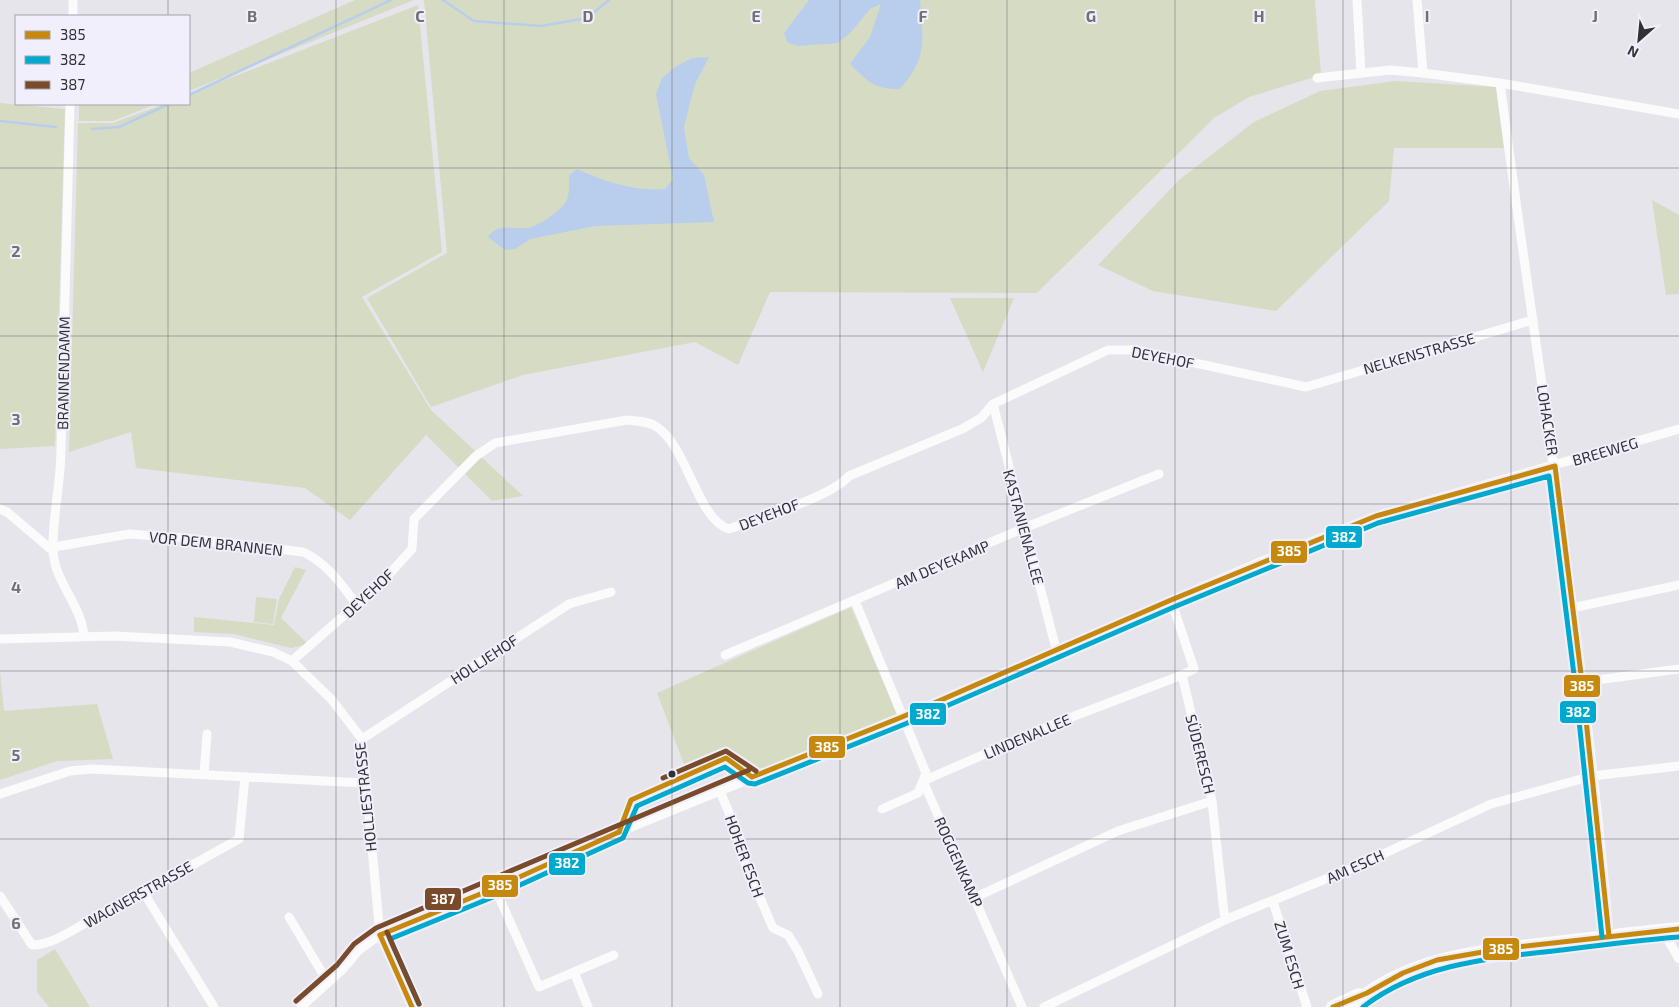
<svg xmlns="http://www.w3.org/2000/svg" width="1679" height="1007" viewBox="0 0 1679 1007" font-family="'Exo 2',sans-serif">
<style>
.green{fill:#d5dcc3}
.water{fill:#b8ceec}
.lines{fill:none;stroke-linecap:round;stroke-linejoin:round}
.stream{stroke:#b8ceec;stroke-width:2.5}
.minor{stroke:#fbfbfc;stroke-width:9}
.secondary{stroke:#fbfbfc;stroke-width:14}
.bus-1-casing{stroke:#f0effb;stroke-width:9}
.bus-2-casing{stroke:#f0effb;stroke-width:9}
.bus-3-casing{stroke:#f0effb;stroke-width:9}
.bus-1{stroke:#c6890e;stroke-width:5}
.bus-2{stroke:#00a9ce;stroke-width:5}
.bus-3{stroke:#7a4b2a;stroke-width:5}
.grid{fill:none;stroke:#717075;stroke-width:1;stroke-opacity:0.55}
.bus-dot{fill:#323136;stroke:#f0effb;stroke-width:2}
.labels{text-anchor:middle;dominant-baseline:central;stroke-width:4;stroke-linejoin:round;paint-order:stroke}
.street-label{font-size:15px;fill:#323136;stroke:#f0effb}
.grid-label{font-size:16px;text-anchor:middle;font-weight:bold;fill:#717075;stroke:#f0effb;stroke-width:4;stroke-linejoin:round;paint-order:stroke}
.line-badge{stroke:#f0effb;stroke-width:2}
.badge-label{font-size:14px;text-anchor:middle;font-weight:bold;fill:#fff}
</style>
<rect width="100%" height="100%" fill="#e5e5eb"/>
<g class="green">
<path d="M 355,0 L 414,0 L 189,91 L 189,73 Z"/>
<path d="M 424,0 L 1315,0 L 1321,75 L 1249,97 L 1214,118 L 1037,293 L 770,292 L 738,365 L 695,342 L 523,375 L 431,407 L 367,298 L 447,253 Z"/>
<path d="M 418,5 L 442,252 L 362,297 L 431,410 L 523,496 L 492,501 L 426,435 L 350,520 L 305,488 L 136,468 L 131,432 L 69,452 L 78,123 L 113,123 L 164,104 L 189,104 L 189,94 Z"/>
<path d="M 1396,81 L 1496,87 L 1504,148 L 1394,148 L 1389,201 L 1276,311 L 1153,291 L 1098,265 L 1179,180 L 1254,122 L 1320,91 Z"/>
<path d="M 0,103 L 65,109 L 55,446 L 0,449 Z"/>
<path d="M 119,104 L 156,104 L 113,121 L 79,121 L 79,105 Z"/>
<path d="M 1652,200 L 1679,215 L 1679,294 L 1666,295 Z"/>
<path d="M 950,298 L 1014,298 L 983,372 Z"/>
<path d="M 295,567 L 306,570 L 281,618 L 308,644 L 291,648 L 234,634 L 194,632 L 194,617 L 274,625 L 279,599 Z"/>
<path d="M 256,597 L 277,599 L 273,624 L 254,622 Z"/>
<path d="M 851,607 L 897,714 L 756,772 L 726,755 L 687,772 L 657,693 Z"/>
<path d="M 0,672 L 4,711 L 97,704 L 113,759 L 57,761 L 0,780 Z"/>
<path d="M 55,949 L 90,1007 L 49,1007 L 37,992 L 37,960 Z"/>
</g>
<g class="water">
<path d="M 809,0 L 920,0 C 923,39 928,58 900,89 C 874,89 868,82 850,64 L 870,37 L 881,4 L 870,9 L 851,32 L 838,43 L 798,46 L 787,42 L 784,33 Z"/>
<path d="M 709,57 L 695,84 L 684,127 L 689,158 L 704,175 L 714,222 L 595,226 L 530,239 L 515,249 L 505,250 L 488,237 C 499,222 512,230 527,228 C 538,227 560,211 566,202 C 570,194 569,183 569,175 L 577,169 C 604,181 635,192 665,189 L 673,179 L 656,94 L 662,78 L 675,67 L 692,58 Z"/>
</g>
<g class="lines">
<g class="stream">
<path d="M 443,0 L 474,21 L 542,26 L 587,18 L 609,0"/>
<path d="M 189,95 L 391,0"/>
<path d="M 0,121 L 56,127"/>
<path d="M 92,129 L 119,127 L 169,104"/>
</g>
<g class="minor">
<path d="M 1357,0 L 1361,73"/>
<path d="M 1417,0 L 1423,73"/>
<path d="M 73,16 L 73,0"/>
<path d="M 1317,78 L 1390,70 L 1423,73 L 1500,83 L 1679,114"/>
<path d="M 1500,83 C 1537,367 1585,650 1609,936"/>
<path d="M 70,104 C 67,219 64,334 61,449 C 61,484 52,517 53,551 C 55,583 81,604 84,636"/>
<path d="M 993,404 L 1056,649"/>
<path d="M 0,509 L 7,512 L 53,551"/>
<path d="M 54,547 L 129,534 L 186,538 L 303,552 C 327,563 341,584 357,605"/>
<path d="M 1171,600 L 1194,669 L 1182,675 L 1212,801 L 1224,913 L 1227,919"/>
<path d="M 855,601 L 926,773 L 923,781 L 1022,1007"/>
<path d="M 1572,608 L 1679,585"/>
<path d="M 0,639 L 115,636 L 230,642 L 273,652 L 292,661 L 332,700 L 362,739 L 380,935 L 412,1007"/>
<path d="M 725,655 L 1024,528 L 1159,474"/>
<path d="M 292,661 L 381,583 L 412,549 L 414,519 L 476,456 L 495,443 L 627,420 C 637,421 649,421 657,427 C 688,448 697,519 729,529 C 758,518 830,498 849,476 L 962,429 L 981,418 L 993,404 L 1108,350 L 1135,350 L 1306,387 L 1533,320"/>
<path d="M 1582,682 L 1679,669"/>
<path d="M 362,739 L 569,604 L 611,592"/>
<path d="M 204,774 L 207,734"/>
<path d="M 720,791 L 739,837 L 738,847 L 773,928 L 788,935 L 798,951 L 818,994"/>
<path d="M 0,794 L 70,771 L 92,769 L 364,783"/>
<path d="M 882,809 L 918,793 L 923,781 L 1056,723 L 1182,675"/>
<path d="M 495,888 L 539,987 L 614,955"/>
<path d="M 144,893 L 214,1007"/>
<path d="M 0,896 L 32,945 C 52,945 74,929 91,920 C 141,894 190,866 239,839 L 245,777"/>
<path d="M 976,897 L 1118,831 L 1212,801"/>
<path d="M 1273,902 L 1307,1007"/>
<path d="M 289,917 L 327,981"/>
<path d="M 1665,931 L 1666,936 L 1679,959"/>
<path d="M 574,972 L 588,1007"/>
<path d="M 301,1007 L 342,970 L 359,950 L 380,935 L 495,888 L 619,832 L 902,717 L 1260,562 L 1376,516 L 1679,429"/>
<path d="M 1044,1007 L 1227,919 L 1355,867 L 1491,804 L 1592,776 L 1679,766"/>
</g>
<g class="secondary">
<path d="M 1333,1007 L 1359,995"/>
<path d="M 1351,1007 C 1406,958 1476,952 1546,944 C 1591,939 1635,933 1679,929"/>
</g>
<g class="bus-1-casing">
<g id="bus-1">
<path d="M 619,832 L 631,800 L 726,758 L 752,777 L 902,717 L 1171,600 L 1376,516 L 1555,466 L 1582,682 L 1609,936"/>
<path d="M 380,935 L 495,888 L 619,832"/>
<path d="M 380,935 L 412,1007"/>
<path d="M 1333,1007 L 1367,993 L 1403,973 L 1437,960 L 1500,949 L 1679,929"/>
</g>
</g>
<g class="bus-2-casing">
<g id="bus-2">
<path d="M 419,1004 L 390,939 L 498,895 L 623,838 L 637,806 L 725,767 L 748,783 L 755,784 L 905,724 L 1174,607 L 1378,523 L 1549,476 L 1575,683 L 1602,937"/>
<path d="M 1363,1007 C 1420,963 1492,958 1562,950 C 1601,945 1640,940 1679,937"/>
</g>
</g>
<g class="bus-3-casing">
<g id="bus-3">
<path d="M 663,778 L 726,751 L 756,771"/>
<path d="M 387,932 L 419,1004"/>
<path d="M 296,1001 L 337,965 L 354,944 L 376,928 L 749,770"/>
</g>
</g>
<use href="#bus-1" class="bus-1"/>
<use href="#bus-2" class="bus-2"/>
<use href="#bus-3" class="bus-3"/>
</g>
<path class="grid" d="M 168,0 L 168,16M 336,0 L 336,1007M 504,0 L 504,1007M 672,0 L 672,1007M 840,0 L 840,1007M 1007,0 L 1007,1007M 1175,0 L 1175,1007M 1343,0 L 1343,1007M 1511,0 L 1511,1007M 168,104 L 168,1007M 0,168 L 1679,168M 0,336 L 1679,336M 0,504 L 1679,504M 0,671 L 1679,671M 0,839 L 1679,839"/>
<circle class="bus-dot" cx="672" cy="774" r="4.5"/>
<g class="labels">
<g class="street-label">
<text transform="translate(1419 353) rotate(-16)">NELKENSTRASSE</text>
<text transform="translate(1163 357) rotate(11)">DEYEHOF</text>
<text transform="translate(63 373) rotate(-89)">BRANNENDAMM</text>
<text transform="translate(1548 420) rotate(81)">LOHACKER</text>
<text transform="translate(1605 451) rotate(-16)">BREEWEG</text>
<text transform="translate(769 514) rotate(-21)">DEYEHOF</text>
<text transform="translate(1024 527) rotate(75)">KASTANIENALLEE</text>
<text transform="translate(216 543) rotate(6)">VOR DEM BRANNEN</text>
<text transform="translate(942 564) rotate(-23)">AM DEYEKAMP</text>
<text transform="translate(368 593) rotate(-43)">DEYEHOF</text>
<text transform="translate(484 659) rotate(-33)">HOLLJEHOF</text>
<text transform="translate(1027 736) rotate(-23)">LINDENALLEE</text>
<text transform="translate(1201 754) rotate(76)">SÜDERESCH</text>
<text transform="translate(365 797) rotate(-96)">HOLLJESTRASSE</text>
<text transform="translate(745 856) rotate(70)">HOHER ESCH</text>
<text transform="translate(959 862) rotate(66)">ROGGENKAMP</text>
<text transform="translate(1355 866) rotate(-24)">AM ESCH</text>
<text transform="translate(138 894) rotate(-29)">WAGNERSTRASSE</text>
<text transform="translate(1290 955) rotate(73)">ZUM ESCH</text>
</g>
</g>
<g class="grid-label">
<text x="252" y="22">B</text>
<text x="420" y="22">C</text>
<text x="588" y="22">D</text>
<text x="756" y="22">E</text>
<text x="923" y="22">F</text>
<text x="1091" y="22">G</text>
<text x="1259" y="22">H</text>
<text x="1427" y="22">I</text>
<text x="1595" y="22">J</text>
<text x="16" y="257">2</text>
<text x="16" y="425">3</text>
<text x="16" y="593">4</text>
<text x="16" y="761">5</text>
<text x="16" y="929">6</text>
</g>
<g class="line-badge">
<rect x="1325" y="525" width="38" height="24" rx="5" fill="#00a9ce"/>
<rect x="1270" y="540" width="38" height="24" rx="5" fill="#c6890e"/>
<rect x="1563" y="674" width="38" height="24" rx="5" fill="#c6890e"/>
<rect x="1559" y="700" width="38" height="24" rx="5" fill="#00a9ce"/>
<rect x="909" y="702" width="38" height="24" rx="5" fill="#00a9ce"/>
<rect x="808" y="735" width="38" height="24" rx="5" fill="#c6890e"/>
<rect x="548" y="852" width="38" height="24" rx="5" fill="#00a9ce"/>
<rect x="481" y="874" width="38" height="24" rx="5" fill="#c6890e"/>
<rect x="424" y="887" width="38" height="24" rx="5" fill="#7a4b2a"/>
<rect x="1482" y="937" width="38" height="24" rx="5" fill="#c6890e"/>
</g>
<g class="badge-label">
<text x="1344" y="542">382</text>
<text x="1289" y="556">385</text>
<text x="1582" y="691">385</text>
<text x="1578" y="717">382</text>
<text x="928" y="719">382</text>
<text x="827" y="752">385</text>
<text x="567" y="868">382</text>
<text x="500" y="890">385</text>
<text x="443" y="904">387</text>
<text x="1501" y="954">385</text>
</g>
<rect x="15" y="15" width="175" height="90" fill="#f0effb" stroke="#a4a3ac"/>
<rect x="25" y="31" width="25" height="8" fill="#c6890e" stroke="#a4a3ac"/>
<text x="60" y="40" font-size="15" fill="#323136">385</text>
<rect x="25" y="56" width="25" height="8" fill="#00a9ce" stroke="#a4a3ac"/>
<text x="60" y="65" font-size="15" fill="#323136">382</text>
<rect x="25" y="81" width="25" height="8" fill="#7a4b2a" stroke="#a4a3ac"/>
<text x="60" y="90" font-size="15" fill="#323136">387</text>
<g transform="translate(1639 40) rotate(207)" stroke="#f0effb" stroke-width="4" paint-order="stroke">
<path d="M0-4L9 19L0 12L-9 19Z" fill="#323136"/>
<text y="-8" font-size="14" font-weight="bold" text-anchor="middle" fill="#323136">N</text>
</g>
</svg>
